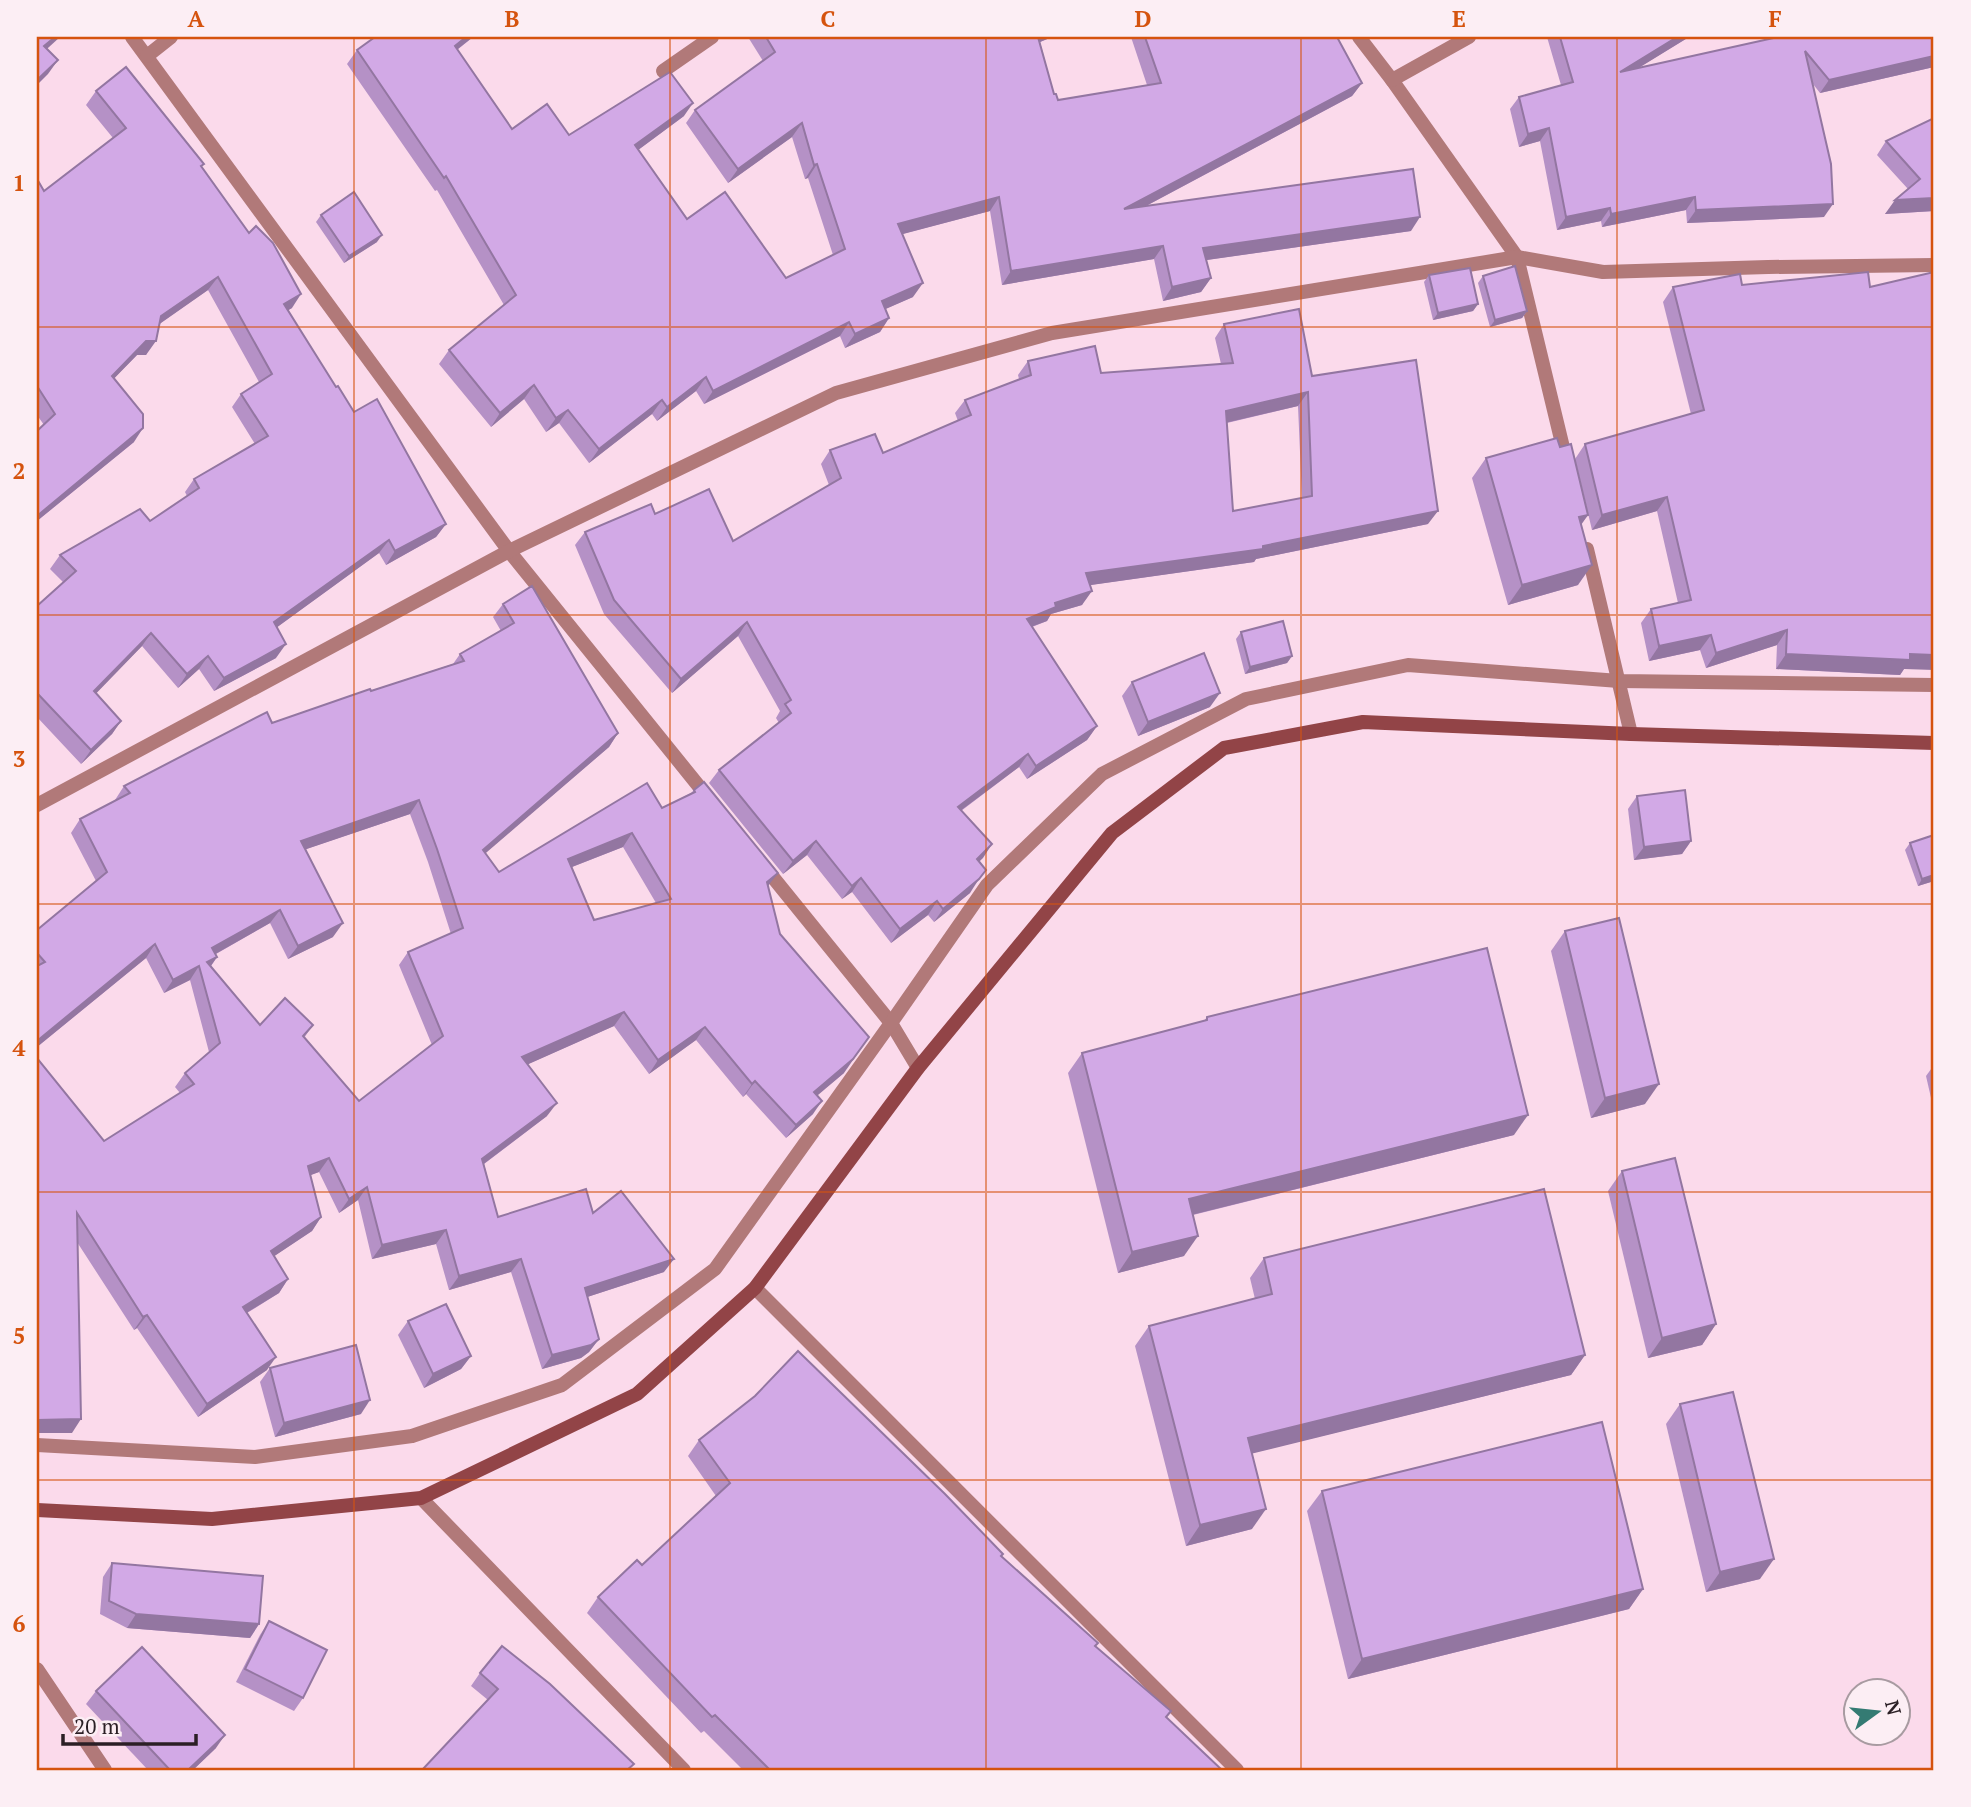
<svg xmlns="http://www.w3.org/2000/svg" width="1971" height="1807" viewBox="0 0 1971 1807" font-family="'PT Serif',serif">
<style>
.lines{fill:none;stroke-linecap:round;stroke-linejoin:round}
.street{stroke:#b17979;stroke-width:14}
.secondary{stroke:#924447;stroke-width:14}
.wall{fill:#b591c6;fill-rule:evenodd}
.shaded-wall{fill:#9376a1}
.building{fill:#d2a9e6;stroke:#9376a1;stroke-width:2;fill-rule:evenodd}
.grid{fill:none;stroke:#d5530e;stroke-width:2;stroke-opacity:0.55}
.neatline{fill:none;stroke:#d5530e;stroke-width:2.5}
.grid-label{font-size:23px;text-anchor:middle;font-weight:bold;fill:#d5530e}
</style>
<rect width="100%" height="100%" fill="#fbdaeb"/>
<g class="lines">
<g class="street">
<path d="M 132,37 L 509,551 L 710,800"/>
<path d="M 1359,37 L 1392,80 L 1517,257 L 1567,464"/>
<path d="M 147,56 L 171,37"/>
<path d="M 663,71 L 712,37"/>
<path d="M 1392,80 L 1469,37"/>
<path d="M 1587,549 L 1631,734"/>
<path d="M 37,805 L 509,551 L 836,393 L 1052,333 L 1517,257 L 1603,272 L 1768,267 L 1934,265"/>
<path d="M 763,865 L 891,1023 L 918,1068"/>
<path d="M 755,1288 L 1237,1770"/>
<path d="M 37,1445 L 255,1457 L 412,1436 L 562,1385 L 715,1269 L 891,1023 L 987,885 L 1102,774 L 1246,699 L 1408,665 L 1619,681 L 1934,685"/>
<path d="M 421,1498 L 684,1770"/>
<path d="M 37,1669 L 105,1770"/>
</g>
<path class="secondary" d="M 37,1510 L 212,1519 L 421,1498 L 637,1394 L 755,1288 L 918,1068 L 1112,833 L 1224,748 L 1363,722 L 1631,734 L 1934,743"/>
</g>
<g class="wall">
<path d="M 375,37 L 473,37 L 457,50 L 512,129 L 569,135 L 684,116 L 638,150 L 687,219 L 786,278 L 833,255 L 808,178 L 805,179 L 792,137 L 728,183 L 686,123 L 695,110 L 763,61 L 748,37 L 1052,37 L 1040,42 L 1054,94 L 1058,100 L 1147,85 L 1131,37 L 1337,37 L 1362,83 L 1352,96 L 1146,206 L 1411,231 L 1206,260 L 1211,278 L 1201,292 L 1163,301 L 1154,259 L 1002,285 L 990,211 L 902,234 L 913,297 L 885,309 L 889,318 L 880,332 L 845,348 L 840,336 L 704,404 L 696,391 L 657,421 L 652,414 L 589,463 L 559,423 L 546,432 L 524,399 L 491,427 L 439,364 L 449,350 L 504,305 L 437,190 L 435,191 L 347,64 L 357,50 Z"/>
<path d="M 1547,37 L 1689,37 L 1638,68 L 1934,37 L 1934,67 L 1820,93 L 1813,84 L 1824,217 L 1687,223 L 1686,210 L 1602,227 L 1601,221 L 1557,230 L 1540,141 L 1519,147 L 1510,109 L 1519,97 L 1561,85 Z"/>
<path d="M 96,91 L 202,167 L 292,308 L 288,310 L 336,387 L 354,412 L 446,524 L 436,537 L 386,565 L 379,553 L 277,627 L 276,658 L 214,691 L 199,669 L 178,688 L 142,646 L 96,693 L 121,721 L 112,734 L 81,764 L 37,717 L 37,606 L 63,582 L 50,569 L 60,555 L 150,521 L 187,496 L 185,492 L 194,479 L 255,444 L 232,407 L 241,394 L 259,382 L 208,290 L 159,324 L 146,355 L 137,355 L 114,378 L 134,442 L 37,521 L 37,431 L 44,425 L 37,415 L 37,179 L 44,191 L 113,138 L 86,105 Z"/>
<path d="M 1934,118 L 1934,211 L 1885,214 L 1908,189 L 1877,155 L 1886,141 Z"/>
<path d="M 321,215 L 377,242 L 344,263 L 316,222 Z"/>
<path d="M 1429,275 L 1478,304 L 1473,311 L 1433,320 L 1424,282 Z"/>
<path d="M 1483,276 L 1527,311 L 1522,318 L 1490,327 L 1478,283 Z"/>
<path d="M 1742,285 L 1904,669 L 1900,675 L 1776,669 L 1777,645 L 1706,668 L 1700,650 L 1649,661 L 1641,623 L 1651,609 L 1678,603 L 1657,511 L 1592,530 L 1575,459 L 1585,444 L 1691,414 L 1663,302 L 1673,287 Z"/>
<path d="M 1224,324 L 1312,376 L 1428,524 L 1256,559 L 1254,562 L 1090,585 L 1082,605 L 1051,614 L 1047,621 L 1032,627 L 1097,726 L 1087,740 L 1027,779 L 1019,767 L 961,811 L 992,844 L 979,862 L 970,893 L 934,922 L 928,915 L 891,943 L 852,892 L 842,899 L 807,855 L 783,874 L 709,783 L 719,770 L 779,723 L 776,718 L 780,711 L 738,636 L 672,693 L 604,614 L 575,545 L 585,532 L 655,514 L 733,541 L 829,485 L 821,464 L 830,450 L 883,453 L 958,421 L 955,413 L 965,400 L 1019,379 L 1018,375 L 1028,361 L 1101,373 L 1221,364 L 1215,338 ZM 1298,406 L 1302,498 L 1233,511 L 1227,423 Z"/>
<path d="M 1560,447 L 1588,515 L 1581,524 L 1578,585 L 1508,605 L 1472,478 L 1486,458 Z"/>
<path d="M 503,604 L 618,733 L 609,747 L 485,853 L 499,872 L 662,808 L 691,793 L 694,790 L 768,887 L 780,934 L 844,1073 L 817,1095 L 813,1114 L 786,1138 L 746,1094 L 743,1097 L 696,1040 L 649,1074 L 614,1026 L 528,1064 L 547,1116 L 484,1164 L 498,1217 L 593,1213 L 664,1272 L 587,1297 L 599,1339 L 589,1352 L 581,1358 L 542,1369 L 511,1272 L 449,1290 L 436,1244 L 372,1259 L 358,1200 L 339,1213 L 319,1172 L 310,1175 L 321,1217 L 312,1231 L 274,1256 L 288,1279 L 279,1293 L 247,1313 L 267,1370 L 198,1417 L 137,1328 L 134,1330 L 77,1242 L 72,1433 L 37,1433 L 37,1058 L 104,1141 L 180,1093 L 175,1087 L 185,1073 L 209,1052 L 190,980 L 164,993 L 146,958 L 37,1047 L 37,930 L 96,881 L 71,833 L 80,819 L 116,801 L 115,800 L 124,786 L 272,723 L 453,664 L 460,654 L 501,631 L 493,617 ZM 410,814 L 428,862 L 451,934 L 408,952 L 399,965 L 432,1045 L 359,1101 L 304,1038 L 313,1025 L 260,1025 L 211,966 L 217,957 L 216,954 L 270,923 L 288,959 L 333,937 L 306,849 ZM 623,847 L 656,903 L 594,920 L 572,867 Z"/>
<path d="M 1241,632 L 1292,656 L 1287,663 L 1245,674 L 1236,639 Z"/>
<path d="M 1132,682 L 1210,707 L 1138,736 L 1122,696 Z"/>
<path d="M 1637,796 L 1691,841 L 1682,854 L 1634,860 L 1628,809 Z"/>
<path d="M 1934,835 L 1934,881 L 1918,886 L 1905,850 L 1910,843 Z"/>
<path d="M 1565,931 L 1645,1104 L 1591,1118 L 1551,951 Z"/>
<path d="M 1207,1017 L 1514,1135 L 1193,1215 L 1184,1256 L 1118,1273 L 1068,1073 L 1082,1053 L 1204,1021 Z"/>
<path d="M 1934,1065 L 1934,1111 L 1926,1076 Z"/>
<path d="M 1622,1171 L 1716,1324 L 1702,1345 L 1648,1358 L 1608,1191 Z"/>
<path d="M 1264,1258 L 1585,1355 L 1571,1375 L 1252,1453 L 1252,1529 L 1186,1546 L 1135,1346 L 1149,1326 L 1255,1299 L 1250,1278 Z"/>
<path d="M 408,1321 L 471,1356 L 461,1369 L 424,1388 L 398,1335 Z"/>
<path d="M 270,1368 L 361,1414 L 275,1437 L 260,1382 Z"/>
<path d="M 1680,1404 L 1760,1579 L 1706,1592 L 1666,1424 Z"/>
<path d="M 699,1440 L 1001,1556 L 1095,1647 L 1171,1711 L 1166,1718 L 1222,1770 L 743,1770 L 704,1731 L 701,1733 L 587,1613 L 598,1597 L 642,1565 L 716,1496 L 688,1456 Z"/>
<path d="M 1322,1491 L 1643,1589 L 1629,1609 L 1348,1679 L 1307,1511 Z"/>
<path d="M 112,1563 L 259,1624 L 250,1638 L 127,1628 L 100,1614 L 103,1577 Z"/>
<path d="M 269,1621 L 303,1698 L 294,1711 L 236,1682 L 260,1635 Z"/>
<path d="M 480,1673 L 634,1764 L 629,1770 L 422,1770 L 488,1700 L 471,1686 Z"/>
<path d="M 96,1691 L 216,1748 L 193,1770 L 148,1770 L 86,1704 Z"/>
</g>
<g class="shaded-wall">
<path d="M 55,37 L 60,37 L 37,58 L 44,46 Z"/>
<path d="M 466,37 L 473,37 L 445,59 L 455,46 Z"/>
<path d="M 1035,37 L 1052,37 L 1028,47 Z"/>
<path d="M 1677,37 L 1689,37 L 1611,85 L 1620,72 Z"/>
<path d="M 1934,56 L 1934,67 L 1820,93 L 1829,80 Z"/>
<path d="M 58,60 L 48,74 L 37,85 L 37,80 Z"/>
<path d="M 1362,83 L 1352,96 L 1114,223 L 1124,209 Z"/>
<path d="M 693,103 L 684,116 L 626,159 L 635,145 Z"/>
<path d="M 802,123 L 792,137 L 728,183 L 738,169 Z"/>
<path d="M 1549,128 L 1540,141 L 1519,147 L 1528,134 Z"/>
<path d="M 817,164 L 808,178 L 805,179 L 814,165 Z"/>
<path d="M 999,197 L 990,211 L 888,238 L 898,224 Z"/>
<path d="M 1695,197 L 1686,210 L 1602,227 L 1611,214 Z"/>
<path d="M 1934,198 L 1934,211 L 1885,214 L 1895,200 Z"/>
<path d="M 1833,204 L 1824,217 L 1687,223 L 1696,210 Z"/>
<path d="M 1610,208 L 1601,221 L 1557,230 L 1566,217 Z"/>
<path d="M 1420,217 L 1411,231 L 1193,262 L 1203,248 Z"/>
<path d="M 382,235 L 377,242 L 344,263 L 349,256 Z"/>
<path d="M 1163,246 L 1154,259 L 1002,285 L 1011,271 Z"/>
<path d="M 218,277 L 208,290 L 151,330 L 161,316 Z"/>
<path d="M 1211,278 L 1201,292 L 1163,301 L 1172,287 Z"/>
<path d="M 923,283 L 913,297 L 872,315 L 882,301 Z"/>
<path d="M 301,294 L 292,308 L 275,318 L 284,304 Z"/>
<path d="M 1478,304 L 1473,311 L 1433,320 L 1438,313 Z"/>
<path d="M 1527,311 L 1522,318 L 1490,327 L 1495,320 Z"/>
<path d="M 889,318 L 880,332 L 845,348 L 855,334 Z"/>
<path d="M 849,322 L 840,336 L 704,404 L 713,391 Z"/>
<path d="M 146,341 L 156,341 L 146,355 L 137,355 L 103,390 L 112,376 Z"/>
<path d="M 706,377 L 696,391 L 657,421 L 667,407 Z"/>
<path d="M 534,385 L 524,399 L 491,427 L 500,413 Z"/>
<path d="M 1308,392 L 1298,406 L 1216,425 L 1226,411 Z"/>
<path d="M 662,400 L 652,414 L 589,463 L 599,449 Z"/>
<path d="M 568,410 L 559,423 L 546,432 L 556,418 Z"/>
<path d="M 143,428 L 134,442 L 37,521 L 37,516 Z"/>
<path d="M 1667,497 L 1657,511 L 1592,530 L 1602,515 Z"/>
<path d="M 1438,511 L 1428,524 L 1256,559 L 1254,562 L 1077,587 L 1086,573 L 1263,546 Z"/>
<path d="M 1588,515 L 1574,535 L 1579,517 Z"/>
<path d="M 446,524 L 436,537 L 386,565 L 395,551 Z"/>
<path d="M 389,540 L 379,553 L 265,636 L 274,622 Z"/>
<path d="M 1592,565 L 1578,585 L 1508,605 L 1522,585 Z"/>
<path d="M 1092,591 L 1082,605 L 1051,614 L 1047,621 L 1017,632 L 1027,619 L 1055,603 Z"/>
<path d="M 747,622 L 738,636 L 672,693 L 681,679 Z"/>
<path d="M 1787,630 L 1777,645 L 1706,668 L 1716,653 Z"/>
<path d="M 151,633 L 142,646 L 85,705 L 94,691 Z"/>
<path d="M 1711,635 L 1700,650 L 1649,661 L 1659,646 Z"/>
<path d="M 286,644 L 276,658 L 214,691 L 224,678 Z"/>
<path d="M 1786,654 L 1934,655 L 1934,670 L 1904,669 L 1900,675 L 1776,669 Z"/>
<path d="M 208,656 L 199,669 L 178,688 L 187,674 Z"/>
<path d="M 1292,656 L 1287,663 L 1245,674 L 1250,667 Z"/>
<path d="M 1220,693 L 1210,707 L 1138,736 L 1148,722 Z"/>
<path d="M 121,721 L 112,734 L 81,764 L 91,750 Z"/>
<path d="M 1097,726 L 1087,740 L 1027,779 L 1036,766 Z"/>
<path d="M 618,733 L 609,747 L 473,864 L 483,850 Z"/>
<path d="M 1028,754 L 1019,767 L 948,820 L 958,807 Z"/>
<path d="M 419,800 L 410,814 L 292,854 L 301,841 Z"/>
<path d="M 632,833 L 623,847 L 559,872 L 568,859 Z"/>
<path d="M 816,841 L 807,855 L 783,874 L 793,861 Z"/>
<path d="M 1691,841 L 1682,854 L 1634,860 L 1644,847 Z"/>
<path d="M 992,844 L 983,858 L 967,873 L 977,859 Z"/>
<path d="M 778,873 L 768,886 L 767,882 Z"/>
<path d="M 1934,875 L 1934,881 L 1918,886 L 1922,879 Z"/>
<path d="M 861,878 L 852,892 L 842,899 L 852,886 Z"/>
<path d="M 979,879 L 970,893 L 934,922 L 943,909 Z"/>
<path d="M 937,901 L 928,915 L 891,943 L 900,929 Z"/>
<path d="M 280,910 L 270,923 L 203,961 L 212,948 Z"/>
<path d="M 343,923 L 333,937 L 288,959 L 298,946 Z"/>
<path d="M 155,944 L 146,958 L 37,1047 L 37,1041 Z"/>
<path d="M 217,957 L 208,970 L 207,962 Z"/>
<path d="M 199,966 L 190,980 L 164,993 L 173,980 Z"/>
<path d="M 624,1012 L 614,1026 L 513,1071 L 522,1057 Z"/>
<path d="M 705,1027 L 696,1040 L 649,1074 L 658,1060 Z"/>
<path d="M 869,1037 L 844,1073 L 805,1106 L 814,1092 Z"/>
<path d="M 755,1081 L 746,1094 L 743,1097 L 752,1084 Z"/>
<path d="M 1659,1084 L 1645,1104 L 1591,1118 L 1605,1098 Z"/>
<path d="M 822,1101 L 813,1114 L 786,1138 L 796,1125 Z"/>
<path d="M 557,1103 L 547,1116 L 473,1172 L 482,1159 Z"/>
<path d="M 1528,1115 L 1514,1135 L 1175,1219 L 1189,1199 Z"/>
<path d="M 329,1158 L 319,1172 L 298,1180 L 308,1166 Z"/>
<path d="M 367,1187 L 358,1200 L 339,1213 L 349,1199 Z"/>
<path d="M 321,1217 L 312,1231 L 261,1265 L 271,1251 Z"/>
<path d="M 446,1230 L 436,1244 L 372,1259 L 382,1245 Z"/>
<path d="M 1198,1236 L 1184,1256 L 1118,1273 L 1132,1252 Z"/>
<path d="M 521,1259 L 511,1272 L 449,1290 L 459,1276 Z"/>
<path d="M 674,1259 L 664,1272 L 575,1301 L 585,1288 Z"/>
<path d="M 288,1279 L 279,1293 L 233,1321 L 243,1307 Z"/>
<path d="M 147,1315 L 137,1328 L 134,1330 L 143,1317 Z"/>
<path d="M 1716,1324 L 1702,1345 L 1648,1358 L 1662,1338 Z"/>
<path d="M 599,1339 L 589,1352 L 581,1358 L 542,1369 L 552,1355 Z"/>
<path d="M 1585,1355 L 1571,1375 L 1234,1458 L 1248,1438 Z"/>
<path d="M 471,1356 L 461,1369 L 424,1388 L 433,1374 Z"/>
<path d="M 276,1357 L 267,1370 L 198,1417 L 207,1404 Z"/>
<path d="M 370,1400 L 361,1414 L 275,1437 L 284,1423 Z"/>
<path d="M 81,1419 L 72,1433 L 37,1433 L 37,1420 Z"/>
<path d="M 1266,1509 L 1252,1529 L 1186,1546 L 1200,1525 Z"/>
<path d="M 1774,1559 L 1760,1579 L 1706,1592 L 1720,1572 Z"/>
<path d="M 1643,1589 L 1629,1609 L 1348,1679 L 1362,1659 Z"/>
<path d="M 136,1614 L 259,1624 L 250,1638 L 127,1628 Z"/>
<path d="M 225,1735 L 216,1748 L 193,1770 L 188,1770 Z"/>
</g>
<g class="building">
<path d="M 37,37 L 55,37 L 44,46 L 58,60 L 37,80 Z"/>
<path d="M 375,37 L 466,37 L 455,46 L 512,129 L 547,104 L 569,135 L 670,72 L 693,103 L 635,145 L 687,219 L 725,192 L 786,278 L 845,249 L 817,164 L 814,165 L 802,123 L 738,169 L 695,110 L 775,52 L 766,37 L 1038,37 L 1054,94 L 1056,94 L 1058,100 L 1161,83 L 1145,37 L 1337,37 L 1362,83 L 1124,209 L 1413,169 L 1420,217 L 1203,248 L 1211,278 L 1172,287 L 1163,246 L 1011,271 L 999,197 L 898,224 L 923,283 L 882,301 L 889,318 L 855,334 L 849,322 L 713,391 L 706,377 L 667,407 L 662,400 L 599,449 L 568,410 L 556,418 L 534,385 L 500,413 L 449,350 L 516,295 L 446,176 L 444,178 L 357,50 Z"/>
<path d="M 1560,37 L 1677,37 L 1620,72 L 1778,37 L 1934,37 L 1934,56 L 1829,80 L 1805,51 L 1831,164 L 1833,204 L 1696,210 L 1695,197 L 1611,214 L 1610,208 L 1566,217 L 1549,128 L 1528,134 L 1519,97 L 1573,82 Z"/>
<path d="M 126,67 L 204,164 L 201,166 L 249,233 L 256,226 L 273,243 L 301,294 L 284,304 L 336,387 L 338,386 L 354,412 L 377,399 L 446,524 L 395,551 L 389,540 L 274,622 L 286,644 L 224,678 L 208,656 L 187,674 L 151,633 L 94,691 L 121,721 L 91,750 L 37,693 L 37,606 L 76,571 L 60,555 L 140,509 L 150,521 L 199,488 L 194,479 L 268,436 L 241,394 L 272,374 L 218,277 L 161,316 L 156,341 L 146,341 L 112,376 L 143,414 L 143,428 L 37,516 L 37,431 L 55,414 L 37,386 L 37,179 L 44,191 L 126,128 L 96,91 Z"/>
<path d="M 1934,118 L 1934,198 L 1895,200 L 1920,179 L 1886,141 Z"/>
<path d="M 354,192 L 382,235 L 349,256 L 321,215 Z"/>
<path d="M 1515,266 L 1527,311 L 1495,320 L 1483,276 Z"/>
<path d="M 1470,268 L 1478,304 L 1438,313 L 1429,275 Z"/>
<path d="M 1868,272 L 1870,287 L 1934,272 L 1934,655 L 1910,654 L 1910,660 L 1786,654 L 1787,630 L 1716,653 L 1711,635 L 1659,646 L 1651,609 L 1691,600 L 1667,497 L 1602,515 L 1585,444 L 1704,410 L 1673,287 L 1740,274 L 1742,285 Z"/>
<path d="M 1299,309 L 1312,376 L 1416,360 L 1438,511 L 1263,546 L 1263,549 L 1086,573 L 1092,591 L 1055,603 L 1056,607 L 1027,619 L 1097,726 L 1036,766 L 1028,754 L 958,807 L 992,844 L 977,859 L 986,870 L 979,879 L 943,909 L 937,901 L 900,929 L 861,878 L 852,886 L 816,841 L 793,861 L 719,770 L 791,713 L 785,704 L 791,700 L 747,622 L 681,679 L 614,600 L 585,532 L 651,504 L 655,514 L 709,489 L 733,541 L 841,478 L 830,450 L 875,434 L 883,453 L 971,415 L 965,400 L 1031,375 L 1028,361 L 1095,346 L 1101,373 L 1233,363 L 1224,324 ZM 1308,392 L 1312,496 L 1233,511 L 1226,411 Z"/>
<path d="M 1557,438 L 1560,447 L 1571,444 L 1588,515 L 1579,517 L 1592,565 L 1522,585 L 1486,458 Z"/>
<path d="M 532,586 L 618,733 L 483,850 L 499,872 L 647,783 L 662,808 L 695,792 L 694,790 L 704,782 L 778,873 L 767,882 L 780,934 L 869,1037 L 853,1059 L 814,1092 L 822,1101 L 796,1125 L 755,1081 L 752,1084 L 705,1027 L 658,1060 L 624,1012 L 522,1057 L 557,1103 L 482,1159 L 498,1217 L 586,1189 L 593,1213 L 621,1191 L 674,1259 L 585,1288 L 599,1339 L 591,1345 L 552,1355 L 521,1259 L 459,1276 L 446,1230 L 382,1245 L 367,1187 L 349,1199 L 329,1158 L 308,1166 L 321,1217 L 271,1251 L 288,1279 L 243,1307 L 276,1357 L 207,1404 L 147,1315 L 143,1317 L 77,1213 L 81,1419 L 37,1420 L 37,1058 L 104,1141 L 194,1084 L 185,1073 L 220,1043 L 199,966 L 173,980 L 155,944 L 37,1041 L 37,966 L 45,962 L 37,953 L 37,930 L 107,872 L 80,819 L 130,793 L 124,786 L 267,712 L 272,723 L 370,689 L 371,691 L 464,661 L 460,654 L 514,623 L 503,604 ZM 419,800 L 437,849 L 463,928 L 408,952 L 443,1036 L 359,1101 L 303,1036 L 313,1025 L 285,998 L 260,1025 L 207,962 L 217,957 L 212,948 L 280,910 L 298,946 L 343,923 L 301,841 ZM 632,833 L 671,899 L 594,920 L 568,859 Z"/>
<path d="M 1283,621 L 1292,656 L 1250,667 L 1241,632 Z"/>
<path d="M 1204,653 L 1220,693 L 1148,722 L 1132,682 Z"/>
<path d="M 1685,790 L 1691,841 L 1644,847 L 1637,796 Z"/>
<path d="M 1934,835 L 1934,875 L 1922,879 L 1910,843 Z"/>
<path d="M 1619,918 L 1659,1084 L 1605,1098 L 1565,931 Z"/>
<path d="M 1487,948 L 1528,1115 L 1189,1199 L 1198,1236 L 1132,1252 L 1082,1053 L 1207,1020 L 1207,1017 Z"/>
<path d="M 1675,1158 L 1716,1324 L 1662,1338 L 1622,1171 Z"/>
<path d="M 1544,1189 L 1585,1355 L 1248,1438 L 1266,1509 L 1200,1525 L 1149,1326 L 1272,1294 L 1264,1258 Z"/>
<path d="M 446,1304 L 471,1356 L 433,1374 L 408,1321 Z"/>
<path d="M 356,1345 L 370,1400 L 284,1423 L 270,1368 Z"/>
<path d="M 798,1351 L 945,1494 L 1003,1554 L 1001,1556 L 1098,1643 L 1095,1646 L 1171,1711 L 1166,1717 L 1222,1770 L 770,1770 L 715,1715 L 712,1717 L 598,1597 L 637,1560 L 642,1565 L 730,1483 L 699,1440 L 755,1396 Z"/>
<path d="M 1733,1392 L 1774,1559 L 1720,1572 L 1680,1404 Z"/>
<path d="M 1602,1422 L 1643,1589 L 1362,1659 L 1322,1491 Z"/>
<path d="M 112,1563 L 263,1576 L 259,1624 L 136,1614 L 109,1601 Z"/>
<path d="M 269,1621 L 327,1650 L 303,1698 L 245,1669 Z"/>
<path d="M 502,1646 L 550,1684 L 634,1764 L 627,1770 L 422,1770 L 498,1689 L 480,1673 Z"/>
<path d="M 142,1647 L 225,1735 L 188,1770 L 170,1770 L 96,1691 Z"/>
</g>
<path class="grid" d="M 354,37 L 354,1770M 670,37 L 670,1770M 986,37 L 986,1770M 1301,37 L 1301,1770M 1617,37 L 1617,1770M 37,327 L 1934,327M 37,615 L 1934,615M 37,904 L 1934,904M 37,1192 L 1934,1192M 37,1480 L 1934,1480"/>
<rect width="1971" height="1807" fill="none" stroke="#fceef4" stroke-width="77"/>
<g transform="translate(1877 1712) rotate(75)"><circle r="33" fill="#fceef4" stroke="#a89ba1" stroke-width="2"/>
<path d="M0-5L12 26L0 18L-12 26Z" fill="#347b73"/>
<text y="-10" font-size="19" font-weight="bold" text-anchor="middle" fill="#2b1f25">N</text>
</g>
<path d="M63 1734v10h133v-10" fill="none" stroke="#2b1f25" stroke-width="3.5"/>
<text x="74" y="1734" font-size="21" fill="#2b1f25" stroke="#fceef4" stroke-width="5" paint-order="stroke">20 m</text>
<rect x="38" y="38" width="1894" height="1731" class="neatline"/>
<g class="grid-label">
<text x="196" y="27">A</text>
<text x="512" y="27">B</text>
<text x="828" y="27">C</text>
<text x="1143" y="27">D</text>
<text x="1459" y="27">E</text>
<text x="1775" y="27">F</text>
<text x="19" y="191">1</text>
<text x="19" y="479">2</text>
<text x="19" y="767">3</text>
<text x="19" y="1056">4</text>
<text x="19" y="1344">5</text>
<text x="19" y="1632">6</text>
</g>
</svg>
